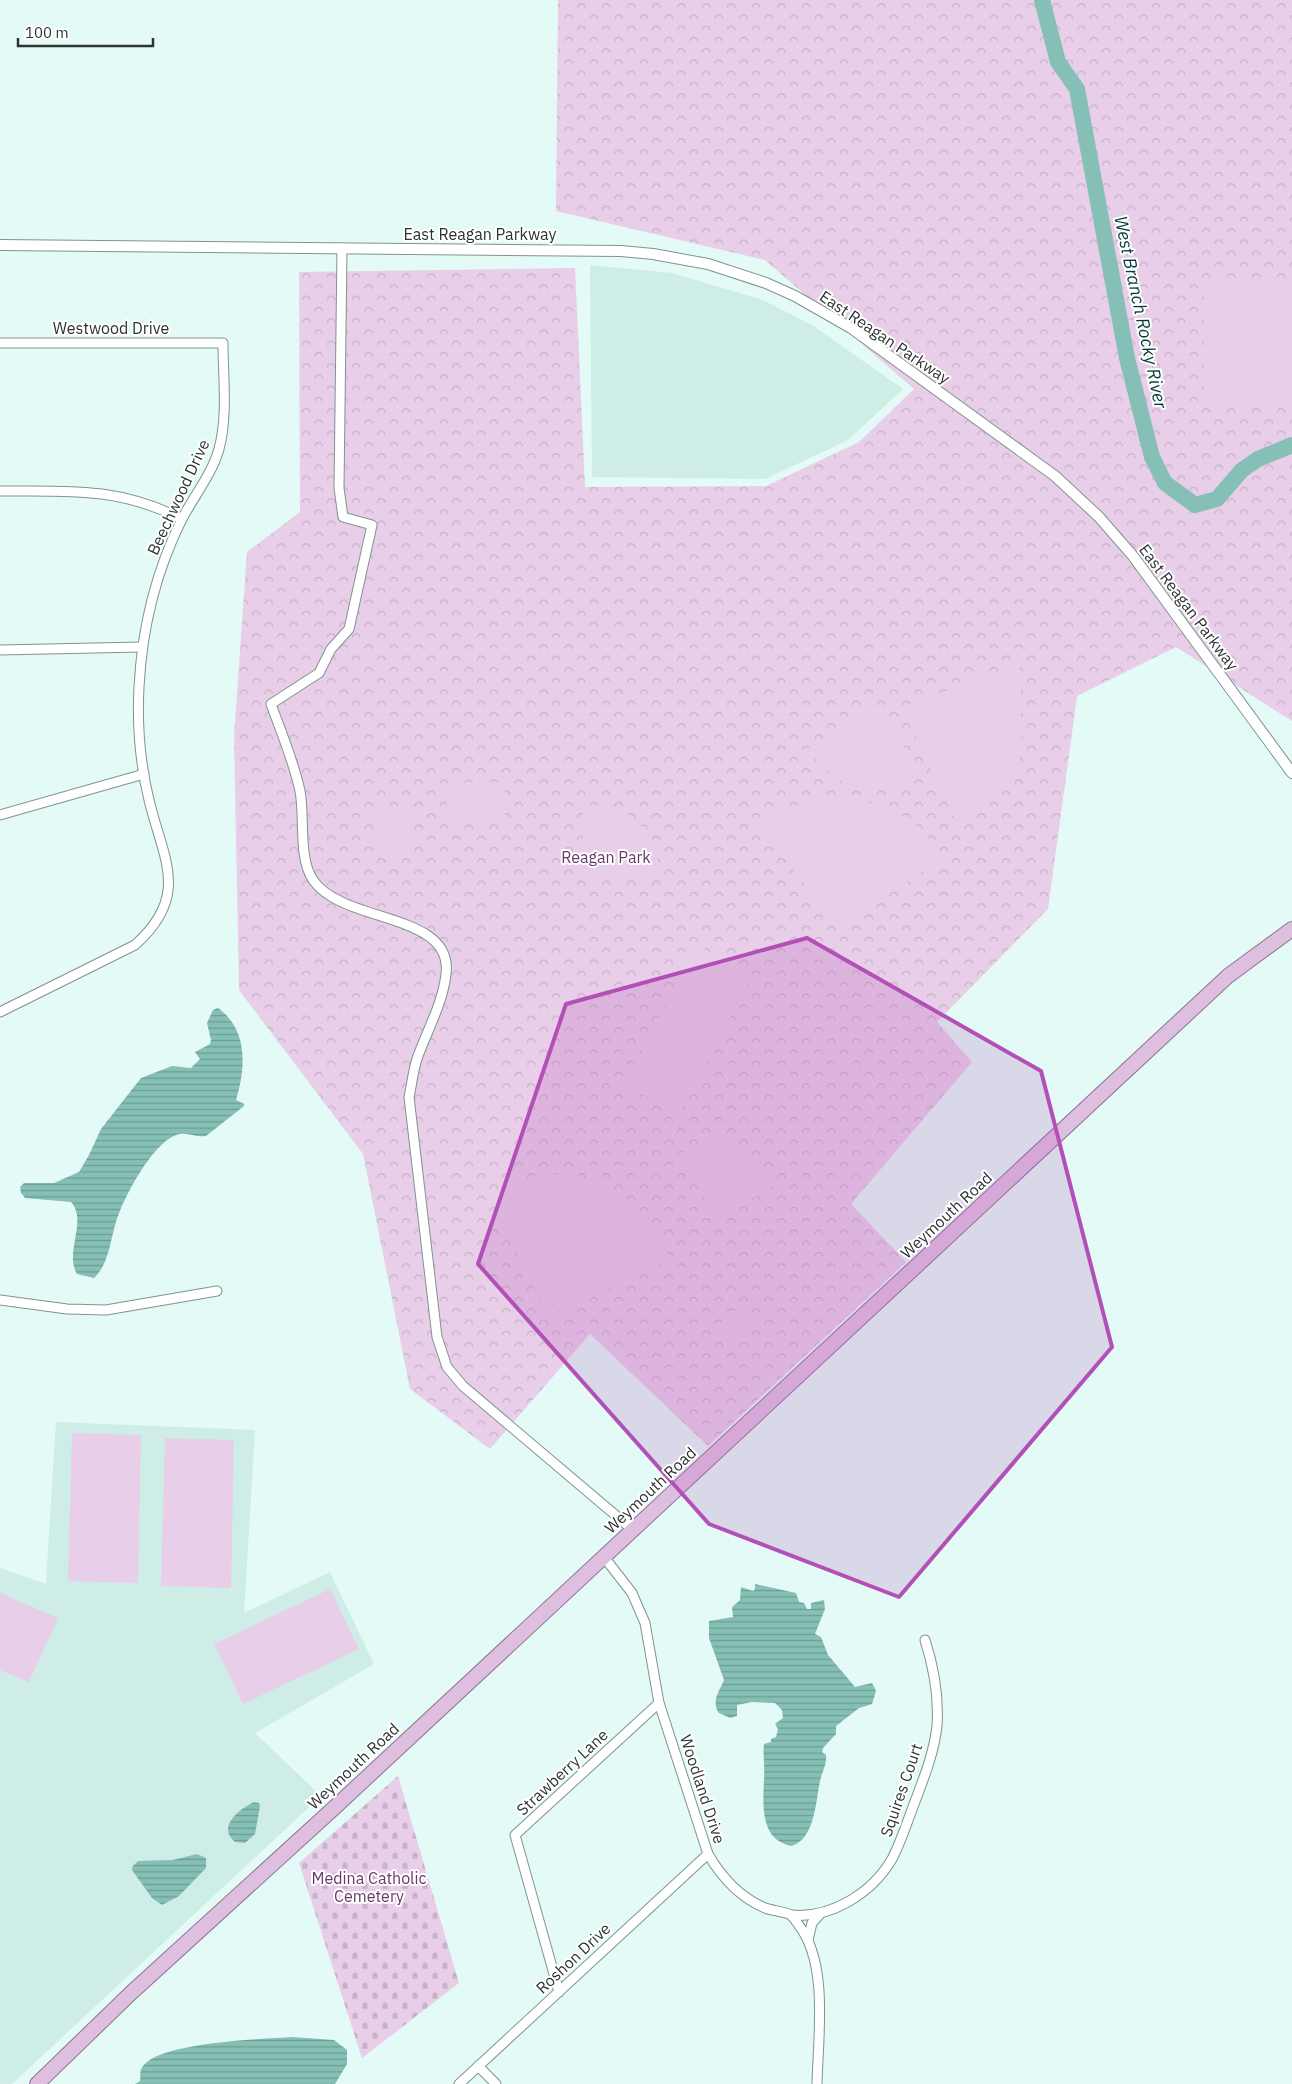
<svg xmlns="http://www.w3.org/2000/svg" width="1292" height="2084" viewBox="0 0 1292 2084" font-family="'IBM Plex Sans',sans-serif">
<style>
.built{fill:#ceede7}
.cemetery{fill:url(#cemetery-stones)}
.park{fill:url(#park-crowns)}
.pitch{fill:#e8cee8}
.water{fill:url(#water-rules)}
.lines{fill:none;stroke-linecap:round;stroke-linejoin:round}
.river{stroke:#85bfb5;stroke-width:16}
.minor-casing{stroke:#7f9490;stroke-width:11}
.tertiary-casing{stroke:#7f9490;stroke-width:12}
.primary-casing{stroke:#917294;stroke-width:16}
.minor{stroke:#fff;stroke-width:9}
.tertiary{stroke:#fff;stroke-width:10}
.primary{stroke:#debfdf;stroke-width:14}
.marked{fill:#b350b7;fill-opacity:0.2;stroke:#b350b7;stroke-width:4;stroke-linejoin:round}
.labels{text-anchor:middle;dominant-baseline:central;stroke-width:4;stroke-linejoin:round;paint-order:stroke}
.street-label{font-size:16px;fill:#2b3432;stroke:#fff}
.park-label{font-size:16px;fill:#673a68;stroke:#fff}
.water-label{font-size:18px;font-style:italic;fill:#053d36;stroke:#fff}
</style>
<defs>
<pattern id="cemetery-stones" width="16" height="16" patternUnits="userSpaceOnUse" patternTransform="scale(1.25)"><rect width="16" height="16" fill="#e8cee8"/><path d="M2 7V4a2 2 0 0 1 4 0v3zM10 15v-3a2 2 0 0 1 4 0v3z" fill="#c7b2c7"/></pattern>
<pattern id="park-crowns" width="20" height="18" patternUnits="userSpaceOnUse" patternTransform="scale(1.25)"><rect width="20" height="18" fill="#e8cee8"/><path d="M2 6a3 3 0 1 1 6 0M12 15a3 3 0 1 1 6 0" fill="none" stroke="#c7b2c7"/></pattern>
<pattern id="water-rules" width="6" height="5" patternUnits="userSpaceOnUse" patternTransform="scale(1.25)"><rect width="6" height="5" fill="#85bfb5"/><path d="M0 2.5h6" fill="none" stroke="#6d9c94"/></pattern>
</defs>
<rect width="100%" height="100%" fill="#e3faf6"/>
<g class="built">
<path d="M 590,265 L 672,273 L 763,300 L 812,325 L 903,389 L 848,440 L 765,479 L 592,477 Z"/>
<path d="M 56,1422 L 255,1430 L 244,1613 L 330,1572 L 374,1664 L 255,1733 L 321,1796 L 12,2084 L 0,2084 L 0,1568 L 46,1584 Z"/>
</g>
<path class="cemetery" d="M 398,1776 L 459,1983 L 362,2058 L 299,1863 Z"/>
<path class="park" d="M 558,0 L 1292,0 L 1292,721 L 1176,647 L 1077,696 L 1048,909 L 937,1022 L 972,1062 L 851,1204 L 906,1262 L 708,1446 L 590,1334 L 490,1449 L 410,1389 L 363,1154 L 239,990 L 234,736 L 247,552 L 300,512 L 299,272 L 575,268 L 585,487 L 766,486 L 859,442 L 914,389 L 765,260 L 556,211 Z"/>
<g class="pitch">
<rect x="1204" y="283" width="88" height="125"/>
<path d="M 1020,664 L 1022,741 L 1016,780 L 955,820 L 904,713 L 907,705 Z"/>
<path d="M 871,706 L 878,707 L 921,772 C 873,802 842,792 807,749 Z"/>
<path d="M 505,782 L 505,817 L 447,817 L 447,783 Z"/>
<path d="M 842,797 C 893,806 912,816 944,857 L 836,929 L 761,823 C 787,807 812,799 842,797 Z"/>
<path d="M 582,804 C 633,807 654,827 661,877 L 591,881 L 584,875 Z"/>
<path d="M 375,808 L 414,809 L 414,854 L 375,854 Z"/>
<path d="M 698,946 L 753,974 L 679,1114 L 624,1085 Z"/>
<path d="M 719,1137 C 746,1143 760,1164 772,1187 L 722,1215 L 715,1213 L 680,1155 L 708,1139 Z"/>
<path d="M 564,1174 C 613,1182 656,1211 669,1260 L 552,1314 L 546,1312 L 491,1197 L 535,1176 Z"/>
<path d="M 741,1305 L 756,1322 L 733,1343 L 718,1325 Z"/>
<path d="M 72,1433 L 141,1435 L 138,1583 L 68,1581 Z"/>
<path d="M 165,1438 L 234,1440 L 231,1588 L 161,1586 Z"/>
<path d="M 330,1589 L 359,1649 L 243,1704 L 214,1644 Z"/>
<path d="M 0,1593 L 58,1618 L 29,1682 L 0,1670 Z"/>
</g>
<g class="water">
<path d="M 218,1008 C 248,1030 246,1066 236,1100 L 244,1104 L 244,1106 L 206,1136 C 195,1138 187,1131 176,1135 C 152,1144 123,1198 116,1222 C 110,1241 109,1264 94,1278 L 77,1274 C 64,1252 88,1221 71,1202 L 25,1198 L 21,1193 L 20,1187 L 24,1183 L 54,1183 L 79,1172 L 89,1155 L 101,1129 L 141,1078 L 172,1066 L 191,1068 L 200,1059 L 195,1052 L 210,1044 L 211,1040 L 207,1023 L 213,1010 Z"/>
<path d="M 755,1584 L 796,1593 L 799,1602 L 804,1603 L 807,1609 L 811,1609 L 811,1603 L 824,1600 L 825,1609 L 815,1634 L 821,1637 L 828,1655 L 855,1687 L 872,1683 L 876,1691 L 872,1704 L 859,1708 L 836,1726 L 836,1734 L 823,1748 L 822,1752 L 826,1755 C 827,1764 822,1772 820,1781 C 816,1800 815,1840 791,1846 C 753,1838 766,1790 764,1763 C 764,1756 763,1752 764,1744 L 771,1742 L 771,1739 L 776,1737 L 778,1729 L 775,1724 L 783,1718 L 782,1710 L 775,1703 L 752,1702 L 737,1705 L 737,1716 L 730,1718 L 719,1713 C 711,1701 719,1692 724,1680 L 709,1638 L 709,1621 L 733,1617 L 732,1607 L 740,1600 L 741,1587 L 753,1591 L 755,1589 Z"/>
<path d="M 254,1802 L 259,1803 L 260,1806 L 255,1834 L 245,1843 L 235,1842 C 216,1826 240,1809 254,1802 Z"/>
<path d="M 197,1854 L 206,1858 L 206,1868 L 179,1896 L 162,1905 L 152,1898 L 132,1870 L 132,1867 L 138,1861 L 173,1860 Z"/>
<path d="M 292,2037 L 334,2040 L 347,2050 L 347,2064 L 335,2084 L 135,2084 L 140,2081 C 141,2075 139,2072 143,2066 C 160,2042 263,2039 292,2037 Z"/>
</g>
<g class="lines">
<path class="river" d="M 1042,0 L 1058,62 L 1077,89 L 1127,358 L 1152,457 L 1165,483 L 1195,505 L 1217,499 L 1242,470 L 1258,459 L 1292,445"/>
<g class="minor-casing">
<g id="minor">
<path d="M 342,248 L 339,488 L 343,517 L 372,525 L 349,629 L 331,649 L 319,673 L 271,704 C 281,732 294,762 300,791 C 305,817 298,858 313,880 C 343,924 454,912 446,974 C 443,1002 428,1029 418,1056 C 413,1069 412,1084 409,1097 L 437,1337 L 447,1367 L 463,1386 L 633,1530"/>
<path d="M 0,343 L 223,343 C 223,378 228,415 219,449 C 212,474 194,496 182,519 C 156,571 142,629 139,687 C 137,725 140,763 149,800 C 163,859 191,895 135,945 L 0,1012"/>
<path d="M 0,491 C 68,491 119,487 182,519"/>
<path d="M 0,650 L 142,647"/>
<path d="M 0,815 L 144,774"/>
<path d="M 0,1300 L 67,1309 L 106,1310 L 217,1291"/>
<path d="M 604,1557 L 632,1593 L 645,1623 L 659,1703 L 708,1854 C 722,1878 739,1897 765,1908 C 773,1911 783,1911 791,1915 C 793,1917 796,1921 798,1924 C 829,1963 818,2036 817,2084"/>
<path d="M 791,1915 C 831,1919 872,1893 892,1859 C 902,1840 908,1819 916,1799 C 925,1775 934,1752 937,1726 C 939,1696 934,1668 925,1640"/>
<path d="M 808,1940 L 812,1923 L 820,1914"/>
<path d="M 559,1992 L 515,1835 L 659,1703"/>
<path d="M 478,2066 L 496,2084"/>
<path d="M 459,2084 L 708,1854"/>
</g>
</g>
<g class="tertiary-casing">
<path id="tertiary" d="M 0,245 L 621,251 L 653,254 L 708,264 L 766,283 L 795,296 L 851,328 L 1055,476 L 1099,517 L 1133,556 L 1292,773"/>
</g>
<g class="primary-casing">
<path id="primary" d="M 37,2084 L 131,1993 L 334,1808 L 1228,976 L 1292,929"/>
</g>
<use href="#minor" class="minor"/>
<use href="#tertiary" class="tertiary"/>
<use href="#primary" class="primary"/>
</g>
<path class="marked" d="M 807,938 L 1041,1071 L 1112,1347 L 899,1597 L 709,1524 L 478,1264 L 566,1004 Z"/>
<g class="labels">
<g class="street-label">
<text x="480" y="234">East Reagan Parkway</text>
<text x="111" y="328">Westwood Drive</text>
<text transform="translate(885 337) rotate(34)">East Reagan Parkway</text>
<text transform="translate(178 497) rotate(-65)">Beechwood Drive</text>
<text transform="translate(1189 607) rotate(53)">East Reagan Parkway</text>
<text transform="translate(946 1215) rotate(-43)">Weymouth Road</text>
<text transform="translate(650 1490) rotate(-43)">Weymouth Road</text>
<text transform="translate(353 1766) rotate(-43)">Weymouth Road</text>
<text transform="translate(562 1772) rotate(-43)">Strawberry Lane</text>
<text transform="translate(703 1789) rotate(72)">Woodland Drive</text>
<text transform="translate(901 1790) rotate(-71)">Squires Court</text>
<text transform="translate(573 1958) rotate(-43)">Roshon Drive</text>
</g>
<g class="park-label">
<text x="606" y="857">Reagan Park</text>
<text x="369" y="1878">Medina Catholic<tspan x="369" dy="18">Cemetery</tspan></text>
</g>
<g class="water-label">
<text transform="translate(1141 312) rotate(78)">West Branch Rocky River</text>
</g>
</g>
<path d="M18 38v8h135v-8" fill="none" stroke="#2b3432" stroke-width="2.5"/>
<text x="25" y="38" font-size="15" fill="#2b3432" stroke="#ffffff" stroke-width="4" paint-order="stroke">100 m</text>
</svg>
